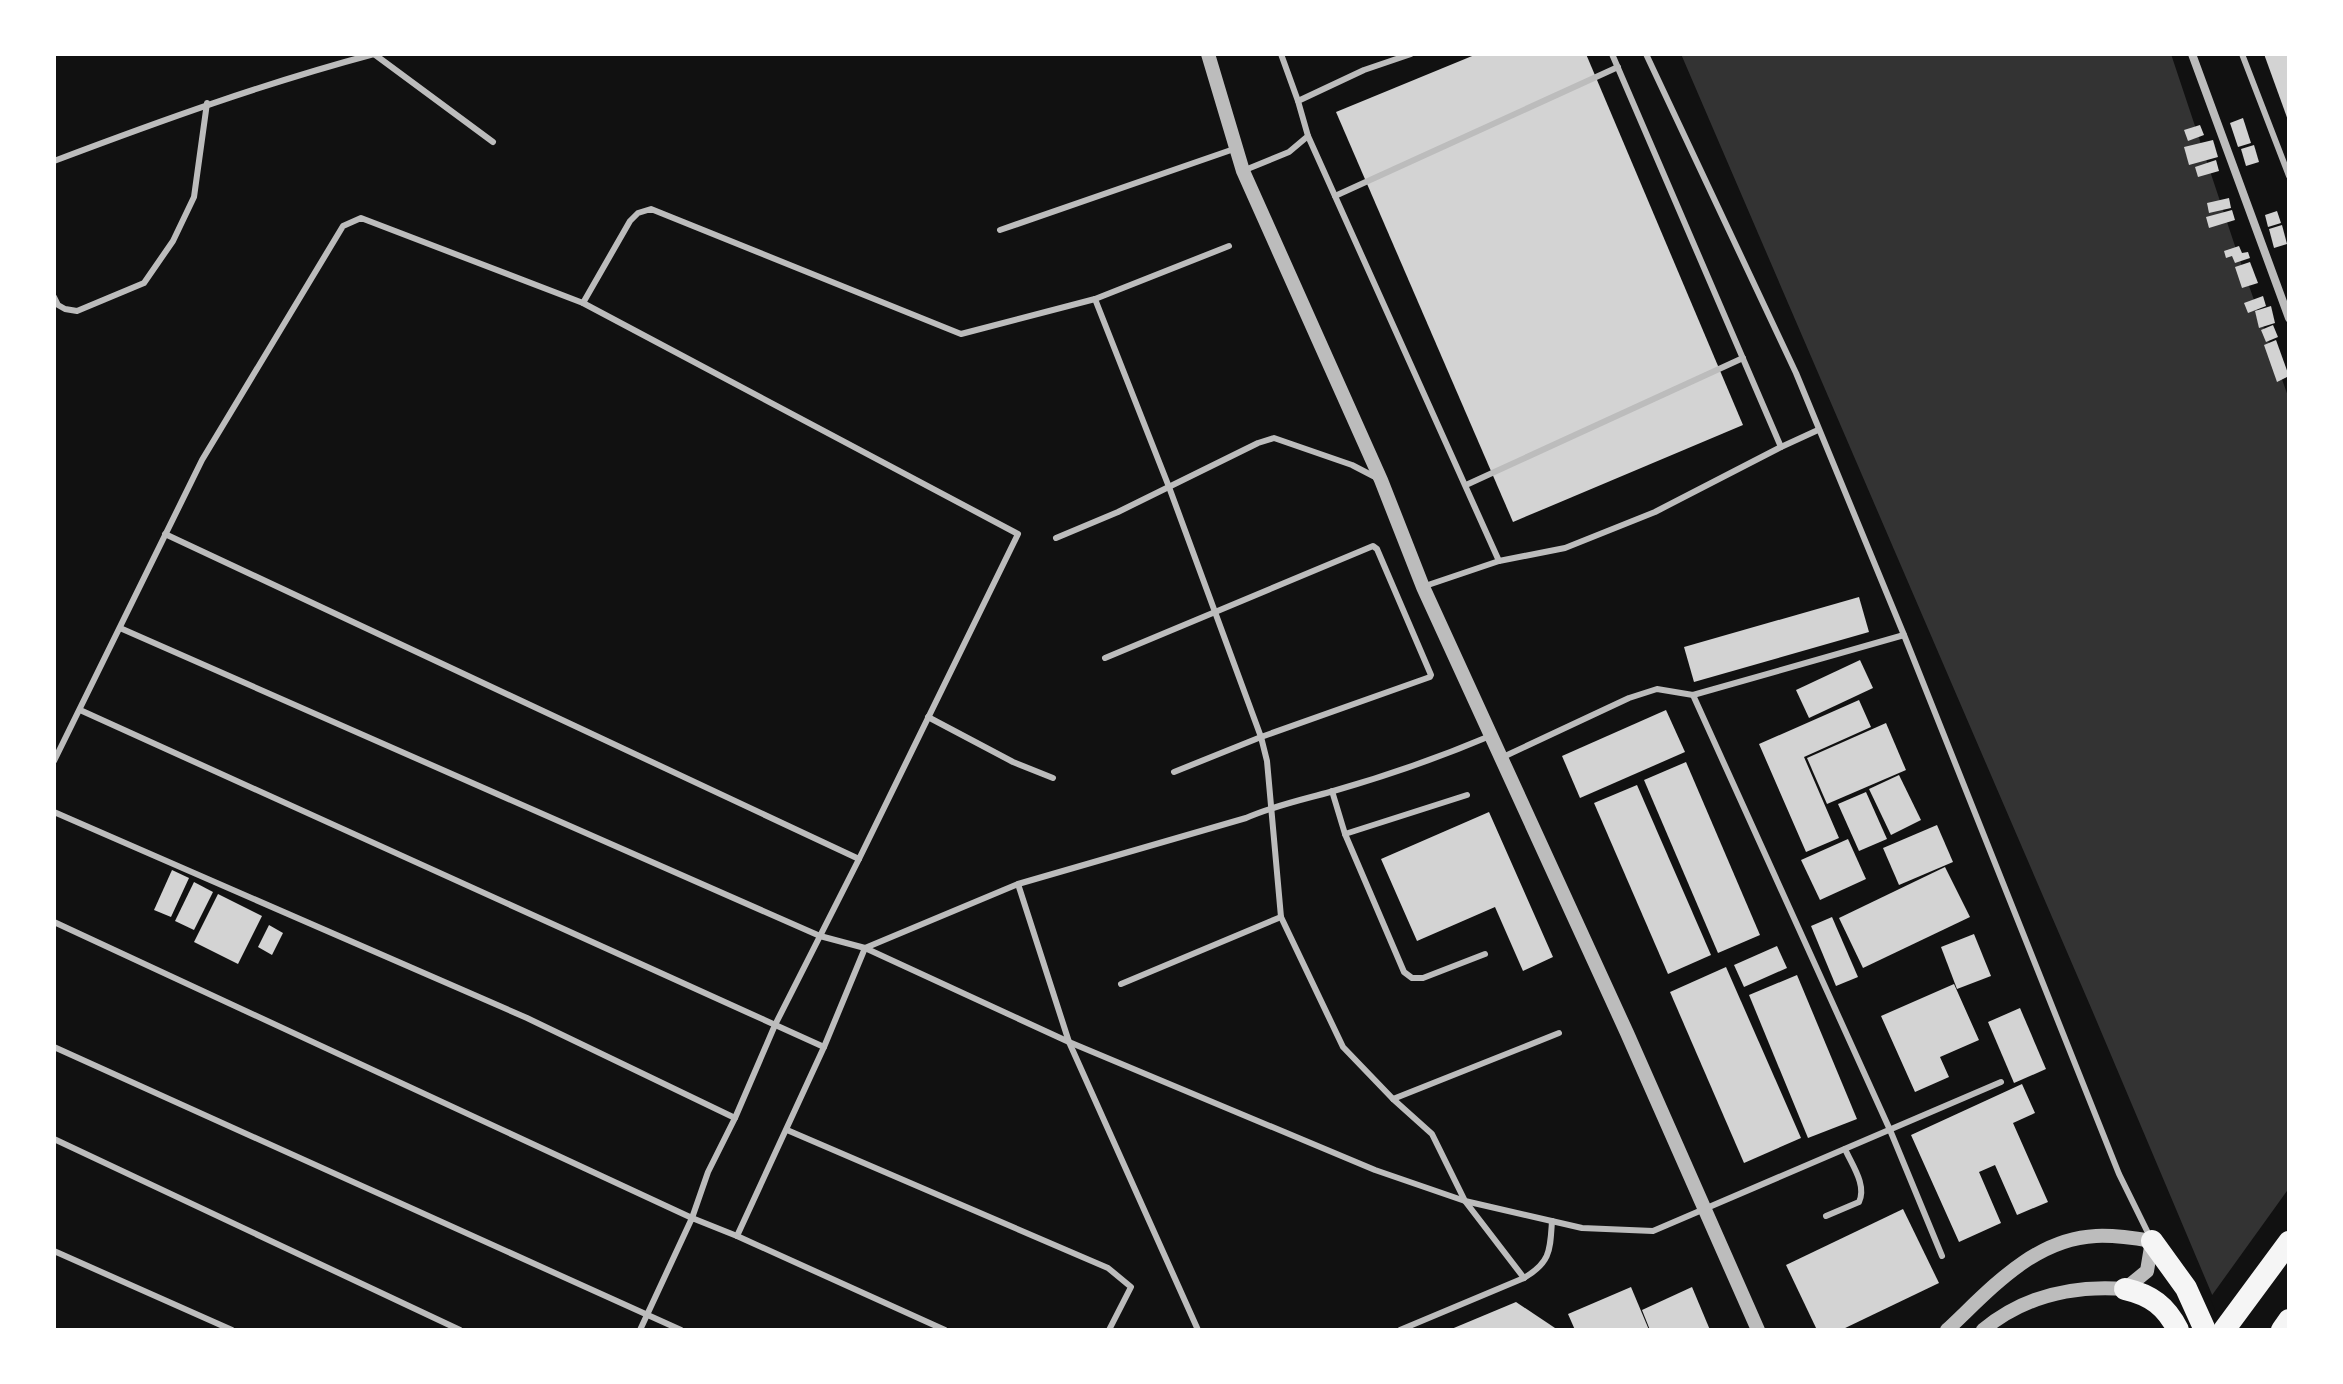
<svg xmlns="http://www.w3.org/2000/svg" width="2343" height="1384" viewBox="0 0 2343 1384" font-family="Overpass,sans-serif">
<style>
.water{fill:#333}
.pier{fill:#111}
.building{fill:#d3d3d3}
.lines{fill:none;stroke-linecap:round;stroke-linejoin:round}
.service{stroke:#bcbcbc;stroke-width:6}
.minor{stroke:#bcbcbc;stroke-width:8}
.tertiary{stroke:#bcbcbc;stroke-width:14}
.trunk{stroke:#f5f5f5;stroke-width:22}
</style>
<rect width="100%" height="100%" fill="#111"/>
<path class="water" d="M 1681,54 L 2171,54 L 2236,249 L 2289,399 L 2289,1330 L 2227,1330 L 2092,1010 Z"/>
<path class="pier" d="M 2289,1188 L 2289,1330 L 2223,1330 L 2210,1298 Z"/>
<g class="building">
<path d="M 1477,54 L 1586,54 L 1743,425 L 1513,522 L 1336,112 Z"/>
<path d="M 2264,54 L 2289,54 L 2289,123 Z"/>
<path d="M 2243,118 L 2251,143 L 2238,147 L 2230,123 Z"/>
<path d="M 2200,125 L 2204,135 L 2188,141 L 2184,130 Z"/>
<path d="M 2213,140 L 2218,157 L 2189,165 L 2184,147 Z"/>
<path d="M 2254,145 L 2259,162 L 2246,166 L 2241,149 Z"/>
<path d="M 2216,160 L 2219,171 L 2198,177 L 2195,167 Z"/>
<path d="M 2229,198 L 2231,208 L 2209,213 L 2207,203 Z"/>
<path d="M 2232,210 L 2235,220 L 2209,228 L 2206,217 Z"/>
<path d="M 2277,211 L 2281,223 L 2268,227 L 2265,215 Z"/>
<path d="M 2282,225 L 2287,244 L 2274,248 L 2269,229 Z"/>
<path d="M 2239,246 L 2242,253 L 2248,252 L 2250,258 L 2235,263 L 2232,256 L 2226,258 L 2224,251 Z"/>
<path d="M 2250,262 L 2258,283 L 2242,288 L 2235,267 Z"/>
<path d="M 2263,296 L 2266,306 L 2248,313 L 2244,303 Z"/>
<path d="M 2271,306 L 2275,323 L 2259,328 L 2255,311 Z"/>
<path d="M 2273,325 L 2278,337 L 2266,342 L 2261,330 Z"/>
<path d="M 2276,340 L 2289,376 L 2277,382 L 2264,345 Z"/>
<path d="M 1859,597 L 1869,632 L 1694,682 L 1684,647 Z"/>
<path d="M 1860,660 L 1873,688 L 1809,718 L 1796,690 Z"/>
<path d="M 1859,700 L 1871,727 L 1804,757 L 1839,838 L 1806,852 L 1759,744 Z"/>
<path d="M 1666,710 L 1685,752 L 1580,798 L 1562,756 Z"/>
<path d="M 1886,723 L 1906,770 L 1827,804 L 1807,758 Z"/>
<path d="M 1686,762 L 1760,935 L 1718,953 L 1644,780 Z"/>
<path d="M 1899,775 L 1921,820 L 1891,835 L 1869,789 Z"/>
<path d="M 1637,785 L 1711,955 L 1668,974 L 1594,803 Z"/>
<path d="M 1866,792 L 1887,839 L 1859,851 L 1838,804 Z"/>
<path d="M 1489,812 L 1553,957 L 1523,971 L 1495,907 L 1417,941 L 1381,859 Z"/>
<path d="M 1937,825 L 1953,862 L 1899,885 L 1883,848 Z"/>
<path d="M 1848,839 L 1866,879 L 1820,900 L 1801,860 Z"/>
<path d="M 1945,867 L 1970,917 L 1863,968 L 1839,918 Z"/>
<path d="M 172,870 L 189,878 L 171,917 L 154,910 Z"/>
<path d="M 194,882 L 213,892 L 194,930 L 175,921 Z"/>
<path d="M 218,894 L 262,916 L 238,964 L 194,942 Z"/>
<path d="M 1832,917 L 1858,977 L 1836,986 L 1811,926 Z"/>
<path d="M 269,925 L 283,933 L 272,955 L 258,947 Z"/>
<path d="M 1974,934 L 1991,976 L 1957,989 L 1941,947 Z"/>
<path d="M 1777,946 L 1787,968 L 1744,987 L 1734,965 Z"/>
<path d="M 1726,967 L 1801,1138 L 1744,1163 L 1670,992 Z"/>
<path d="M 1797,975 L 1857,1119 L 1808,1138 L 1749,995 Z"/>
<path d="M 1954,984 L 1979,1040 L 1940,1057 L 1949,1077 L 1915,1092 L 1881,1016 Z"/>
<path d="M 2020,1008 L 2046,1069 L 2014,1083 L 1988,1022 Z"/>
<path d="M 2022,1084 L 2035,1113 L 2013,1123 L 2048,1202 L 2017,1215 L 1995,1165 L 1979,1172 L 2001,1223 L 1959,1242 L 1911,1135 Z"/>
<path d="M 1903,1209 L 1939,1283 L 1841,1330 L 1817,1330 L 1786,1265 Z"/>
<path d="M 1631,1287 L 1649,1330 L 1575,1330 L 1568,1314 Z"/>
<path d="M 1692,1287 L 1710,1330 L 1650,1330 L 1642,1310 Z"/>
<path d="M 1516,1302 L 1558,1330 L 1449,1330 Z"/>
</g>
<g class="lines">
<g class="service">
<path d="M 374,54 L 493,142"/>
<path d="M 1281,54 L 1298,101"/>
<path d="M 1612,54 L 1781,447"/>
<path d="M 1646,54 L 1796,373 L 1904,635 L 2119,1174 L 2151,1239"/>
<path d="M 2242,54 L 2289,176"/>
<path d="M 1308,136 L 1499,561"/>
<path d="M 54,161 C 160,121 265,83 374,54"/>
<path d="M 1245,170 L 1289,152 L 1308,136 L 1298,101 L 1364,70 L 1411,54"/>
<path d="M 1335,196 L 1618,67"/>
<path d="M 1000,230 L 1234,149"/>
<path d="M 54,297 L 58,305 L 65,309 L 77,311 L 144,283 L 173,241 L 194,197 L 207,103"/>
<path d="M 1095,299 L 1229,246"/>
<path d="M 1466,485 L 1743,358"/>
<path d="M 165,534 L 859,859"/>
<path d="M 1056,538 L 1118,512 L 1258,443 L 1274,438 L 1352,465 L 1379,479"/>
<path d="M 1425,586 L 1499,561 L 1565,548 L 1655,512 L 1781,447 L 1818,430"/>
<path d="M 120,628 L 820,936 L 865,948 L 1069,1042 L 1375,1170 L 1465,1201 L 1582,1228 L 1653,1231 L 2001,1082"/>
<path d="M 1105,658 L 1373,546 L 1377,549 L 1431,675 L 1430,677 L 1261,737 L 1174,772"/>
<path d="M 1693,695 L 1890,1130 L 1942,1256"/>
<path d="M 80,710 L 824,1047"/>
<path d="M 928,717 L 1013,762 L 1053,778"/>
<path d="M 1503,757 L 1629,698 L 1657,689 L 1693,695 L 1904,635"/>
<path d="M 54,761 L 202,460 L 343,226 L 361,218 L 583,303 L 630,221 L 638,213 L 651,209 L 961,334 L 1095,299 L 1169,487 L 1261,737 L 1267,761 L 1281,917 L 1343,1047 L 1393,1099 L 1432,1134 L 1465,1201 L 1524,1278"/>
<path d="M 1332,791 L 1345,834 L 1404,972 L 1412,978 L 1423,978 L 1485,954"/>
<path d="M 54,812 L 527,1018 L 735,1118"/>
<path d="M 1345,834 L 1467,795"/>
<path d="M 1018,884 L 1069,1042 L 1198,1330"/>
<path d="M 54,922 L 692,1218 L 708,1172 L 735,1118 L 775,1025 L 859,859 L 1018,534 L 583,303"/>
<path d="M 865,948 L 1018,884 L 1246,818 C 1273,806 1301,800 1330,792 C 1383,777 1438,758 1490,736"/>
<path d="M 1121,984 L 1281,917"/>
<path d="M 54,1047 L 681,1330"/>
<path d="M 1393,1099 L 1559,1033"/>
<path d="M 787,1130 L 1108,1268 L 1131,1287 L 1109,1330"/>
<path d="M 54,1139 L 460,1330"/>
<path d="M 1826,1216 L 1859,1202 C 1867,1185 1852,1165 1845,1149"/>
<path d="M 737,1236 L 945,1330"/>
<path d="M 54,1251 L 232,1330"/>
<path d="M 640,1330 L 692,1218 L 737,1236 L 824,1047 L 865,948"/>
<path d="M 1400,1330 L 1524,1278 C 1551,1262 1550,1250 1552,1221"/>
</g>
<path class="minor" d="M 2192,54 L 2289,318"/>
<g class="tertiary">
<path d="M 1208,54 L 1243,171 L 1381,480 L 1423,587 L 1627,1033 L 1758,1330"/>
<path d="M 1947,1330 C 1990,1290 2033,1239 2096,1236 C 2115,1235 2134,1238 2152,1241 L 2147,1271 L 2125,1289 C 2073,1285 2024,1296 1983,1330"/>
</g>
<g class="trunk">
<path d="M 2152,1241 L 2186,1288 L 2205,1330"/>
<path d="M 2125,1289 C 2151,1295 2166,1306 2178,1330"/>
<path d="M 2224,1330 L 2289,1242"/>
<path d="M 2282,1330 L 2289,1320"/>
</g>
</g>
<rect width="2343" height="1384" fill="none" stroke="#ffffff" stroke-width="112"/>
</svg>
